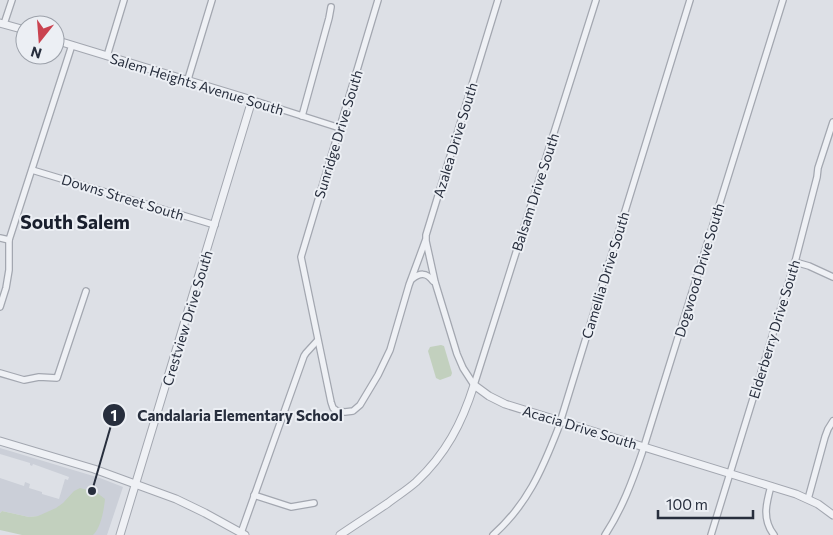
<svg xmlns="http://www.w3.org/2000/svg" width="833" height="535" viewBox="0 0 833 535" font-family="Commissioner,sans-serif">
<style>
.built{fill:#cbcfd8}
.green{fill:#c2d0be}
.lines{fill:none;stroke-linecap:round;stroke-linejoin:round}
.minor-casing{stroke:#a3a7b0;stroke-width:8}
.tertiary-casing{stroke:#a3a7b0;stroke-width:9}
.minor{stroke:#eff1f5;stroke-width:5.5}
.tertiary{stroke:#eff1f5;stroke-width:7}
.labels{text-anchor:middle;dominant-baseline:central;stroke-width:4;stroke-linejoin:round;paint-order:stroke}
.street-label{font-size:14px;fill:#272e3d;stroke:#eceff4}
.district-label{font-size:19px;font-weight:bold;fill:#191f2d;stroke:#eceff4}
.leader{fill:none;stroke:#272e3d;stroke-width:2}
.callout-dot{fill:#272e3d;stroke:#eceff4;stroke-width:2}
.mark-label{font-size:15px;text-anchor:middle;font-weight:bold;fill:#fff}
.callout-label{font-size:15px;text-anchor:middle;font-weight:bold;fill:#272e3d;stroke:#eceff4;stroke-width:4;stroke-linejoin:round;paint-order:stroke}
</style>
<rect width="100%" height="100%" fill="#dde0e6"/>
<path class="built" d="M 0,448 L 100,478 L 123,487 L 107,535 L 41,535 L 38,516 L 29,517 L 2,511 L 0,513 L 0,478 L 24,486 L 25,482 L 30,484 L 29,488 L 42,492 L 42,494 L 59,499 L 65,479 L 68,480 L 69,477 L 33,464 L 32,466 L 30,465 L 30,463 L 0,454 Z"/>
<g class="green">
<path d="M 441,345 L 444,346 L 452,373 L 451,376 L 440,380 L 436,378 L 428,351 L 430,347 Z"/>
<path d="M 80,488 L 96,492 L 105,499 C 104,509 101,528 93,535 L 22,535 L 0,530 L 0,513 L 2,511 L 29,517 L 38,516 L 56,508 L 63,503 L 74,491 Z"/>
</g>
<g class="lines">
<g class="minor-casing">
<g id="minor">
<path d="M 378,0 L 301,257 L 331,402 L 333,408 L 337,411 L 345,412 L 353,411 L 360,405 L 378,375 L 390,350 L 409,285 L 426,239 L 426,235 L 498,0"/>
<path d="M 4,24 L 12,0"/>
<path d="M 107,56 L 124,0"/>
<path d="M 188,79 L 212,0"/>
<path d="M 252,100 L 340,128"/>
<path d="M 302,116 L 329,18 L 331,7"/>
<path d="M 32,170 L 215,225"/>
<path d="M 0,238 L 9,240"/>
<path d="M 426,241 L 435,282 L 457,354 L 463,368 L 474,385"/>
<path d="M 795,262 L 809,266 L 833,277"/>
<path d="M 412,279 C 420,273 426,272 433,281"/>
<path d="M 0,307 L 6,288 L 9,270 L 9,240 L 72,45"/>
<path d="M 0,373 L 24,380 L 39,377 L 57,378 L 86,291"/>
<path d="M 474,385 L 596,0"/>
<path d="M 771,486 C 766,504 762,519 774,535"/>
<path d="M 254,495 L 291,507 L 314,503"/>
<path d="M 808,499 L 825,437 L 828,429 L 833,421"/>
<path d="M 241,533 L 304,356 L 306,353 L 317,341"/>
<path d="M 493,535 C 527,505 542,470 558,429 L 690,0"/>
<path d="M 605,535 C 622,509 632,482 642,453 L 783,0"/>
<path d="M 711,535 L 795,262 L 817,177 L 818,168 L 833,122"/>
</g>
</g>
<g class="tertiary-casing">
<g id="tertiary">
<path d="M 0,23 L 25,30"/>
<path d="M 55,40 L 252,100 L 120,535"/>
<path d="M 0,441 L 94,469 L 176,499 L 205,513 L 245,535"/>
<path d="M 340,535 C 356,524 372,514 388,503 C 397,496 407,490 416,482 C 446,454 462,423 474,385 L 489,396 L 505,404 L 796,494 L 818,504 L 833,515"/>
</g>
</g>
<use href="#minor" class="minor"/>
<use href="#tertiary" class="tertiary"/>
</g>
<g class="labels">
<g class="street-label">
<text transform="translate(197 84) rotate(17)">Salem Heights Avenue South</text>
<text transform="translate(338 134) rotate(-73)">Sunridge Drive South</text>
<text transform="translate(455 140) rotate(-73)">Azalea Drive South</text>
<text transform="translate(535 192) rotate(-72)">Balsam Drive South</text>
<text transform="translate(123 197) rotate(17)">Downs Street South</text>
<text transform="translate(699 270) rotate(-73)">Dogwood Drive South</text>
<text transform="translate(605 275) rotate(-73)">Camellia Drive South</text>
<text transform="translate(187 318) rotate(-73)">Crestview Drive South</text>
<text transform="translate(774 329) rotate(-73)">Elderberry Drive South</text>
<text transform="translate(580 427) rotate(17)">Acacia Drive South</text>
</g>
<g class="district-label">
<text x="75" y="221">South Salem</text>
</g>
</g>
<path class="leader" d="M92 491L114 415"/>
<g class="callout-dot">
<circle cx="92" cy="491" r="5"/>
<circle cx="114" cy="415" r="12"/>
</g>
<g class="mark-label">
<text x="114" y="421">1</text>
</g>
<g class="callout-label">
<text x="240" y="421">Candalaria Elementary School</text>
</g>
<g transform="translate(40 40) rotate(197)"><circle r="24" fill="#eceff4" stroke="#9da2ab"/>
<path d="M0-4L9 19L0 12L-9 19Z" fill="#ca4350"/>
<text y="-8" font-size="14" font-weight="bold" text-anchor="middle" fill="#272e3d">N</text>
</g>
<path d="M658 510v8h95v-8" fill="none" stroke="#272e3d" stroke-width="2.5"/>
<text x="666" y="510" font-size="15" fill="#272e3d" stroke="#eceff4" stroke-width="4" paint-order="stroke">100 m</text>
</svg>
